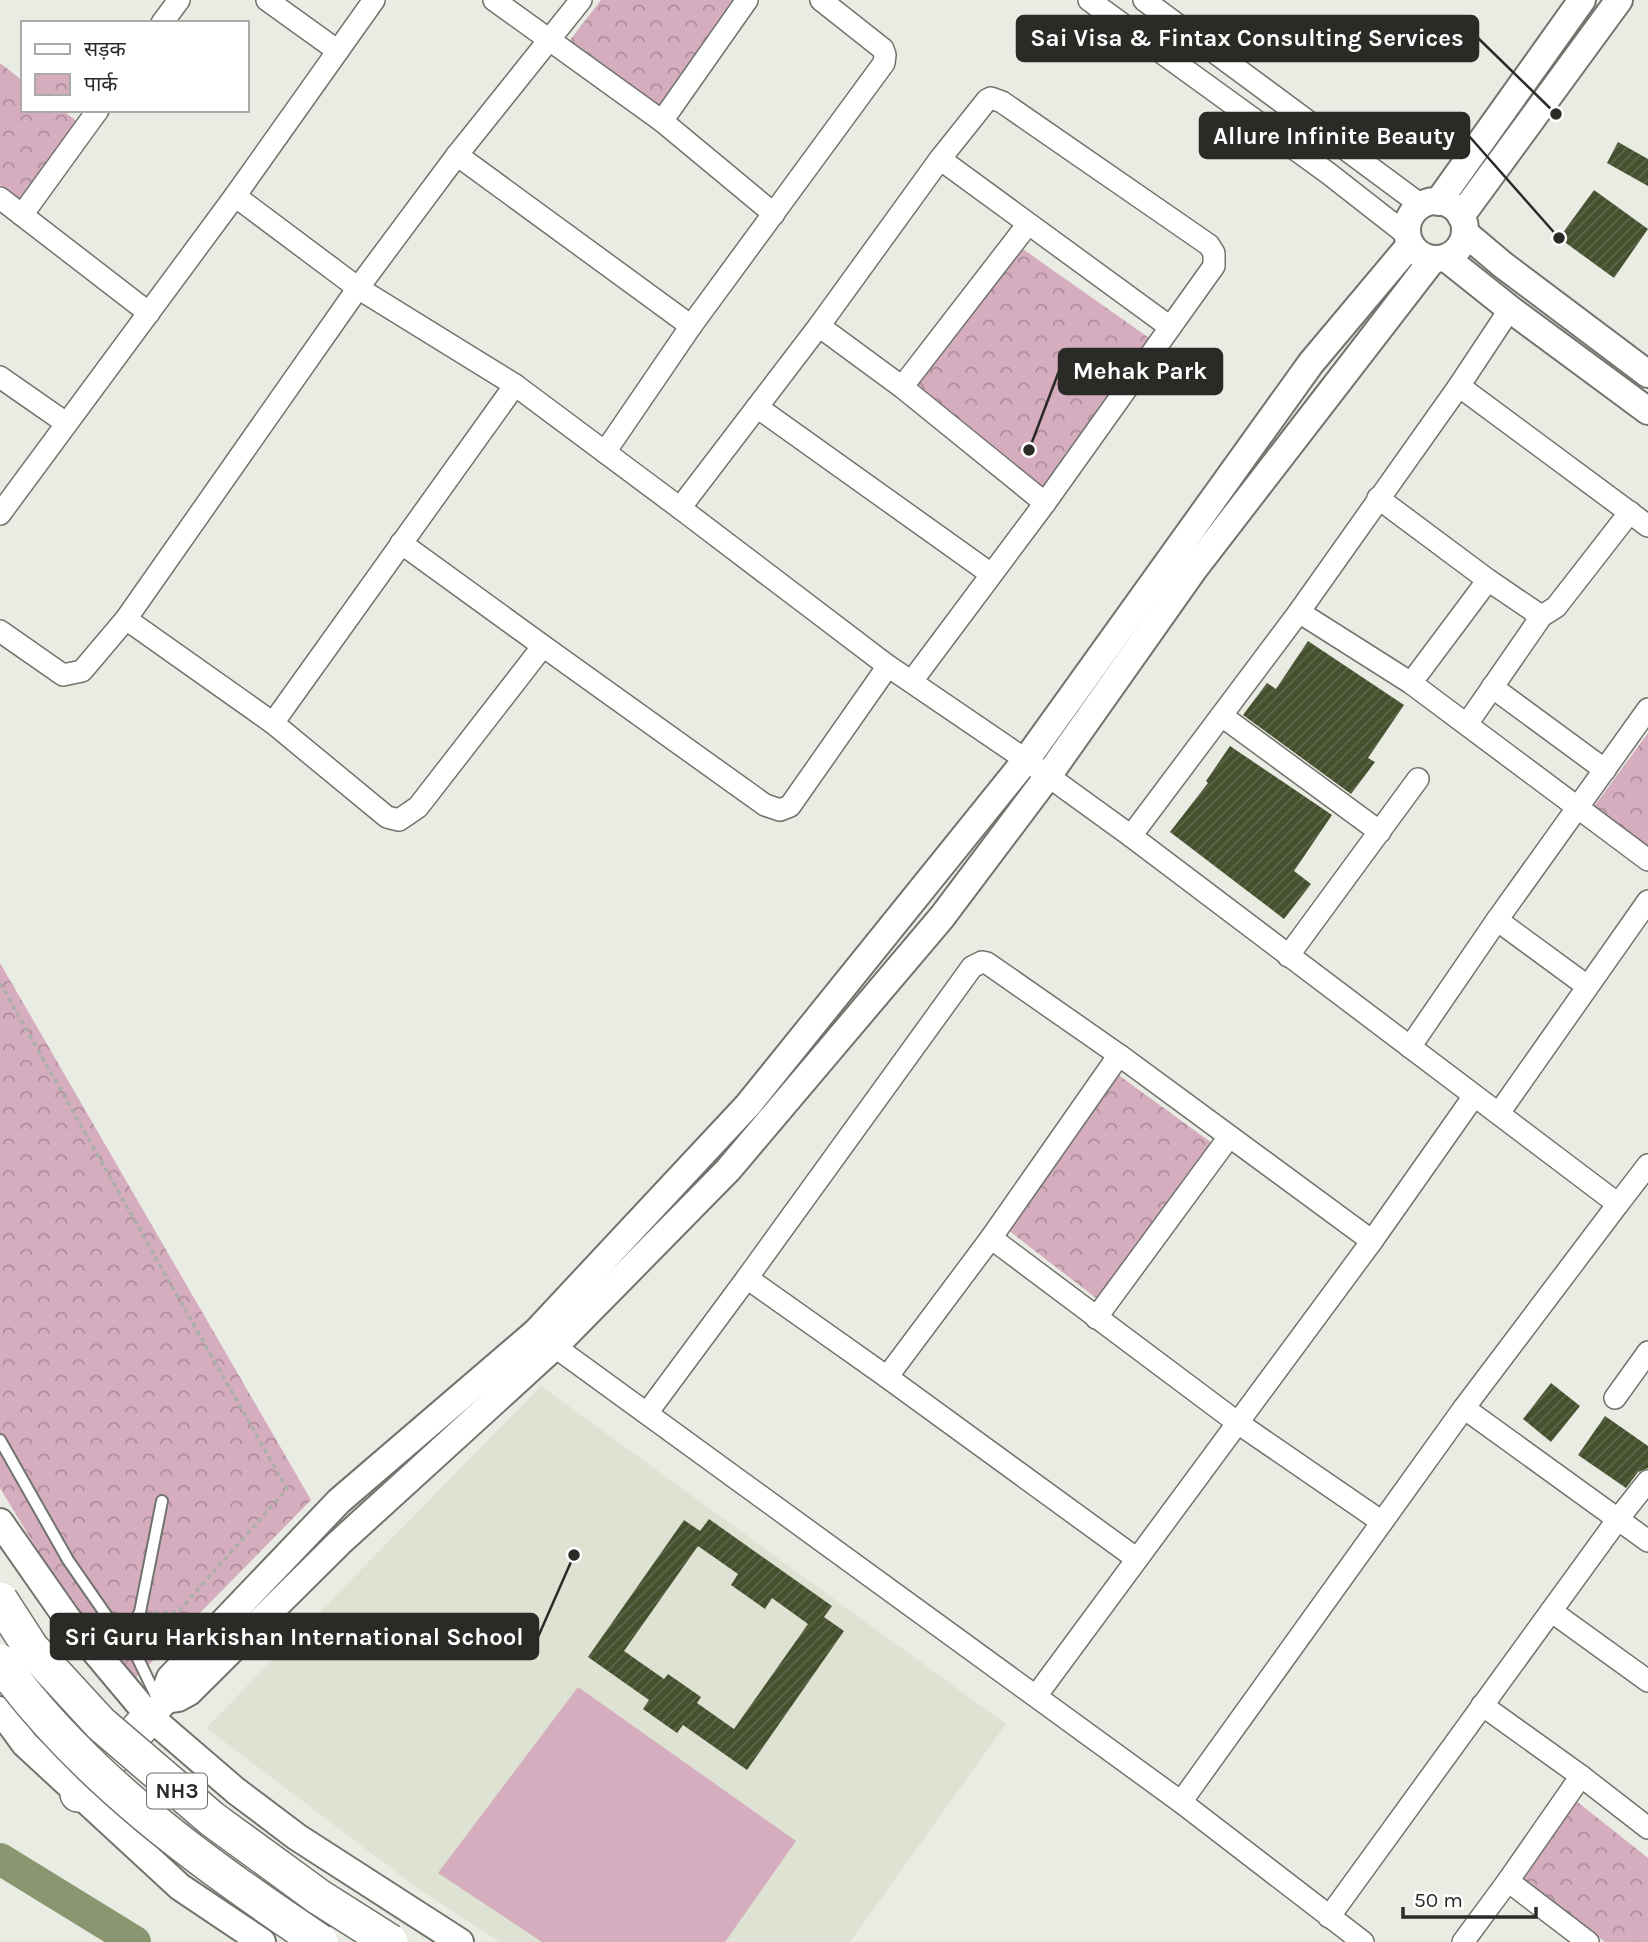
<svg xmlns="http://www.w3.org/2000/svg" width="1648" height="1942" viewBox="0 0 1648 1942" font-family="Karla,'Noto Sans Devanagari',sans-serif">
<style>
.built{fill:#dde2d2}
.grass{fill:#d6adbf}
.park{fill:url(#park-crowns)}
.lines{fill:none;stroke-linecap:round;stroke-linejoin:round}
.river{stroke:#8b9671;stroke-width:32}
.building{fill:url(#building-hatch);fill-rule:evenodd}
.service-casing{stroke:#71746c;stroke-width:14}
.minor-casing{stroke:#71746c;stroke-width:24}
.tertiary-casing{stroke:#71746c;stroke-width:30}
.trunk-casing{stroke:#71746c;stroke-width:38}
.path{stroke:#adafa8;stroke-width:3.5;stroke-dasharray:5 3.5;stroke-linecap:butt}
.service{stroke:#fff;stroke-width:10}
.minor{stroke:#fff;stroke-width:21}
.tertiary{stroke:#fff;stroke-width:26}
.trunk{stroke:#fff;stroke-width:35}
.trunk-bridge-casing{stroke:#71746c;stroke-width:38;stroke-linecap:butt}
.trunk-bridge{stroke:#fff;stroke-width:35}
.labels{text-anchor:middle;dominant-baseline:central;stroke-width:7;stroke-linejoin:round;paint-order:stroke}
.shield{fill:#fff;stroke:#6a6b68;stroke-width:2}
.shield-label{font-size:21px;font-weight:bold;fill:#2a2b27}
.leader{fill:none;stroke:#2a2b27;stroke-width:2.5}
.callout-dot{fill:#2a2b27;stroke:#fff;stroke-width:2.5}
.callout{fill:#2a2b27;stroke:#2a2b27;stroke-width:2.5}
.callout-label{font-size:24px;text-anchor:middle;font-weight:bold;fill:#fff}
</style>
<defs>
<pattern id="park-crowns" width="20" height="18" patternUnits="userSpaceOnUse" patternTransform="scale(1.75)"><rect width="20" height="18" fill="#d6adbf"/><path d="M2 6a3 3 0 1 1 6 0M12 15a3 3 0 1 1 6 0" fill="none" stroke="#ae8d9b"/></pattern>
<pattern id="building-hatch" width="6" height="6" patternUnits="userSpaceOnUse" patternTransform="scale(1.75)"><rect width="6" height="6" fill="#47502e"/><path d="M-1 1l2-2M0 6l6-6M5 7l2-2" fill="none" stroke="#5f664b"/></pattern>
</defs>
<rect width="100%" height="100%" fill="#e9ece3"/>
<path class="built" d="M 541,1386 L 1006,1724 L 850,1942 L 500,1942 L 420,1890 L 206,1728 Z"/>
<path class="grass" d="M 578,1687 L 796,1841 L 725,1942 L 542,1942 L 438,1873 Z"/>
<g class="park">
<path d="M 601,0 L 737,0 L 658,108 L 567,44 Z"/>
<path d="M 0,63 L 23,81 L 23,110 L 62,110 L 78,122 L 23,202 L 0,185 Z"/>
<path d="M 1020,247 L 1152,340 L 1044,490 L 912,383 Z"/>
<path d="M 1648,733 L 1648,852 L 1593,808 Z"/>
<path d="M 0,963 L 311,1500 L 130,1684 L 41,1556 L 0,1488 Z"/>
<path d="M 1117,1074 L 1216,1146 L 1101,1302 L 1004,1227 Z"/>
<path d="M 1575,1800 L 1648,1858 L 1648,1942 L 1605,1942 L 1522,1878 Z"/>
</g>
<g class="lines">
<path class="river" d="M 0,1859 L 135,1942"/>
</g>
<g class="building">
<path d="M 1618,142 L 1648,159 L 1648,186 L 1607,163 Z"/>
<path d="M 1594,190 L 1648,229 L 1614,278 L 1559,238 Z"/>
<path d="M 1308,641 L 1404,705 L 1368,758 L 1375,762 L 1351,794 L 1243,715 L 1267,683 L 1276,689 Z"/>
<path d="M 1230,746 L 1332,815 L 1294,871 L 1311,884 L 1284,919 L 1170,832 L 1208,783 L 1206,781 Z"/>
<path d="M 1551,1383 L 1580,1406 L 1551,1442 L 1523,1419 Z"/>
<path d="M 1605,1416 L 1648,1446 L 1648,1468 L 1638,1472 L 1626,1488 L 1578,1455 Z"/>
<path d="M 709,1519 L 832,1606 L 824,1617 L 844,1631 L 747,1770 L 683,1725 L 677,1733 L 643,1709 L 649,1700 L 588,1657 L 684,1520 L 700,1531 ZM 698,1546 L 738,1574 L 731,1585 L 765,1609 L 772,1598 L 808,1624 L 734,1729 L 697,1703 L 701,1697 L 668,1674 L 664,1679 L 624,1651 Z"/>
</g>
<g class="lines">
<g class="service-casing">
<g id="service">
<path d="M 0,1440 L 68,1560 L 113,1625 L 127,1636 L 158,1700"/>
<path d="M 127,1636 L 140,1612 L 162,1501"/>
</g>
</g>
<g class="minor-casing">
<g id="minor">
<path d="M 267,0 L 338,51"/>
<path d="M 494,0 L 662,121 L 774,214"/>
<path d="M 1089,0 L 1328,173 L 1406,234"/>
<path d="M 1144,0 L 1421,205"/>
<path d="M 162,23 L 179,0"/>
<path d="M 662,121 L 747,0"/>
<path d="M 457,155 L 691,326"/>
<path d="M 940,159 L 1170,327"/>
<path d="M 235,196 L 358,288 L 515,385 L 680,508 L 888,666 L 1026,760 L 1131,836 L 1618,1204 L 1648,1165"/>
<path d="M 0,198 L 149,313"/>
<path d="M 22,215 L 98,110"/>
<path d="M 819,326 L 902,387 L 1045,503"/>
<path d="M 0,377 L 66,423"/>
<path d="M 1459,386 L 1648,526"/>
<path d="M 902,387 L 1028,224"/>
<path d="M 757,407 L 991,574"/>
<path d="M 605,452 L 691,326 L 884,63 L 885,55 L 883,49 L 821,0"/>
<path d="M 1378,498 L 1488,580 L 1538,614 L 1545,614 L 1556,607 L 1630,512"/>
<path d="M 680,508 L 819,326 L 940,159 L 987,100 L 991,98 L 1002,102 L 1209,245 L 1214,253 L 1214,266 L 1045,503 L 912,681"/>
<path d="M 0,514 L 235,196 L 374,0"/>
<path d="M 401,543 L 543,646"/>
<path d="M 1299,612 L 1411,683 L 1648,860"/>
<path d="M 126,619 L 273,723 L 387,817 L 399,820 L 418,807 L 543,646 L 765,805 L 780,810 L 790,806 L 888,666"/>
<path d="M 0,631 L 63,675 L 82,671 L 126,619 L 358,288 L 457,155 L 581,0"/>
<path d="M 1411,683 L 1488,580"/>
<path d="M 1492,687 L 1605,770"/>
<path d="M 1222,716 L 1380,832"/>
<path d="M 273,723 L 515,385"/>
<path d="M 1467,724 L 1543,614"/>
<path d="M 1131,836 L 1299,612 L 1459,386 L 1510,309"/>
<path d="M 1497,920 L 1587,986"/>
<path d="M 1288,956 L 1418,779"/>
<path d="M 1410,1047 L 1497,920 L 1648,709"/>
<path d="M 1499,1113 L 1648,901"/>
<path d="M 1618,1204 L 1464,1408 L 1648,1541"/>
<path d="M 991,1238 L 1238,1423 L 1382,1522"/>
<path d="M 1096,1318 L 1229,1137"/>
<path d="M 543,1338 L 1181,1802 L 1363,1942"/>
<path d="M 887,1377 L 747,1278 L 972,967 L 982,962 L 987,963 L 1119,1055"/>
<path d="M 1615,1398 L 1648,1352"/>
<path d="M 647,1413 L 747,1278"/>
<path d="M 1137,1559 L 887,1377 L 991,1238 L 1119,1055 L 1372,1241"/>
<path d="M 1551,1611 L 1648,1681"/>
<path d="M 1036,1696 L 1372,1241 L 1474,1096"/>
<path d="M 1482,1705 L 1581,1776 L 1508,1881 L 1588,1942"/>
<path d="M 1581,1776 L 1648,1828"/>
<path d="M 1181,1802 L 1464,1408"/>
<path d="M 1329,1917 L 1618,1519 L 1648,1481"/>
<path d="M 1463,1942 L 1508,1881"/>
</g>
</g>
<g class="tertiary-casing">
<g id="tertiary">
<circle cx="1436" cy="230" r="29"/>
<path d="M 1438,202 L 1582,0"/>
<path d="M 1461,216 L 1619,0"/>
<path d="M 1465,233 L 1503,265 L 1648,374"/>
<path d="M 1446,258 L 1510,309 L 1648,411"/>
<path d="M 0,1522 L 67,1618 L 150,1717 L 236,1791 L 297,1837 L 460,1942"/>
<path d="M 166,1700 L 166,1689 L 170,1678 L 339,1501 L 536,1332 L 748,1105 L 1026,760 L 1311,363 L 1410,245"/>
<path d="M 0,1710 L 25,1744 L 180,1887 L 262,1942"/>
<path d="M 150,1717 L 166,1700 L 178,1698 L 189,1692 L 339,1543 L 555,1346 L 728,1170 L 942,917 L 1048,776 L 1194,569 L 1433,259"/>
</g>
</g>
<g class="trunk-casing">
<path id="trunk" d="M 78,1794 L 150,1717"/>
</g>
<path class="path" d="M 0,983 L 287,1489 L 178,1612 L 153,1612"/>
<use href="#service" class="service"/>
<use href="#minor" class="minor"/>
<use href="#tertiary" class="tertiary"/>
<use href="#trunk" class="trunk"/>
<g class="trunk-bridge-casing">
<g id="trunk-bridge">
<path d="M 0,1600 L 31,1648 L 101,1724 L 212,1819 L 319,1897 L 390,1942"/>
<path d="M 0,1662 C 83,1777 203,1864 320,1942"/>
</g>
</g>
<use href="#trunk-bridge" class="trunk-bridge"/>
</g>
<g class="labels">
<rect class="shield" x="147" y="1773.5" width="60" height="35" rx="5"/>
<g class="shield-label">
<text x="177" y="1791">NH3</text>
</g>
</g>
<path class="leader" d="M1556 114L1478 38M1559 238L1469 136M1029 450L1059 371M574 1555L538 1637"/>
<g class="callout-dot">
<circle cx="1556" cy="114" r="7"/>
<circle cx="1559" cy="238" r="7"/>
<circle cx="1029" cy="450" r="7"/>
<circle cx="574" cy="1555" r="7"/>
</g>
<g class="callout">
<rect x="1017" y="16" width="461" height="45" rx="7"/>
<rect x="1200" y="113" width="269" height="45" rx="7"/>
<rect x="1059" y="349" width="163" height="45" rx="7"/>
<rect x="51" y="1614" width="487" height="45" rx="7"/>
</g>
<g class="callout-label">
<text x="1247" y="46">Sai Visa &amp; Fintax Consulting Services</text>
<text x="1334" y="144">Allure Infinite Beauty</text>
<text x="1140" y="379">Mehak Park</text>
<text x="294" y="1645">Sri Guru Harkishan International School</text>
</g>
<rect x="21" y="21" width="228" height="91" fill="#ffffff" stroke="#aaaaa9" stroke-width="2"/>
<rect x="35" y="44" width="35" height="10" fill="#ffffff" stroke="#aaaaa9" stroke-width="2"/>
<text x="84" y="56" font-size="21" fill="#2a2b27">सड़क</text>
<rect x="35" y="74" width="35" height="21" fill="url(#park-crowns)" stroke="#aaaaa9" stroke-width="2"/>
<text x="84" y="91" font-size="21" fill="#2a2b27">पार्क</text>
<path d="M1403 1907v10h133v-10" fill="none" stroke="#2a2b27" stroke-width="3.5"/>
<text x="1414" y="1907" font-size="21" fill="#2a2b27" stroke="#ffffff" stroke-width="5" paint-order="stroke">50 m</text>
</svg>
